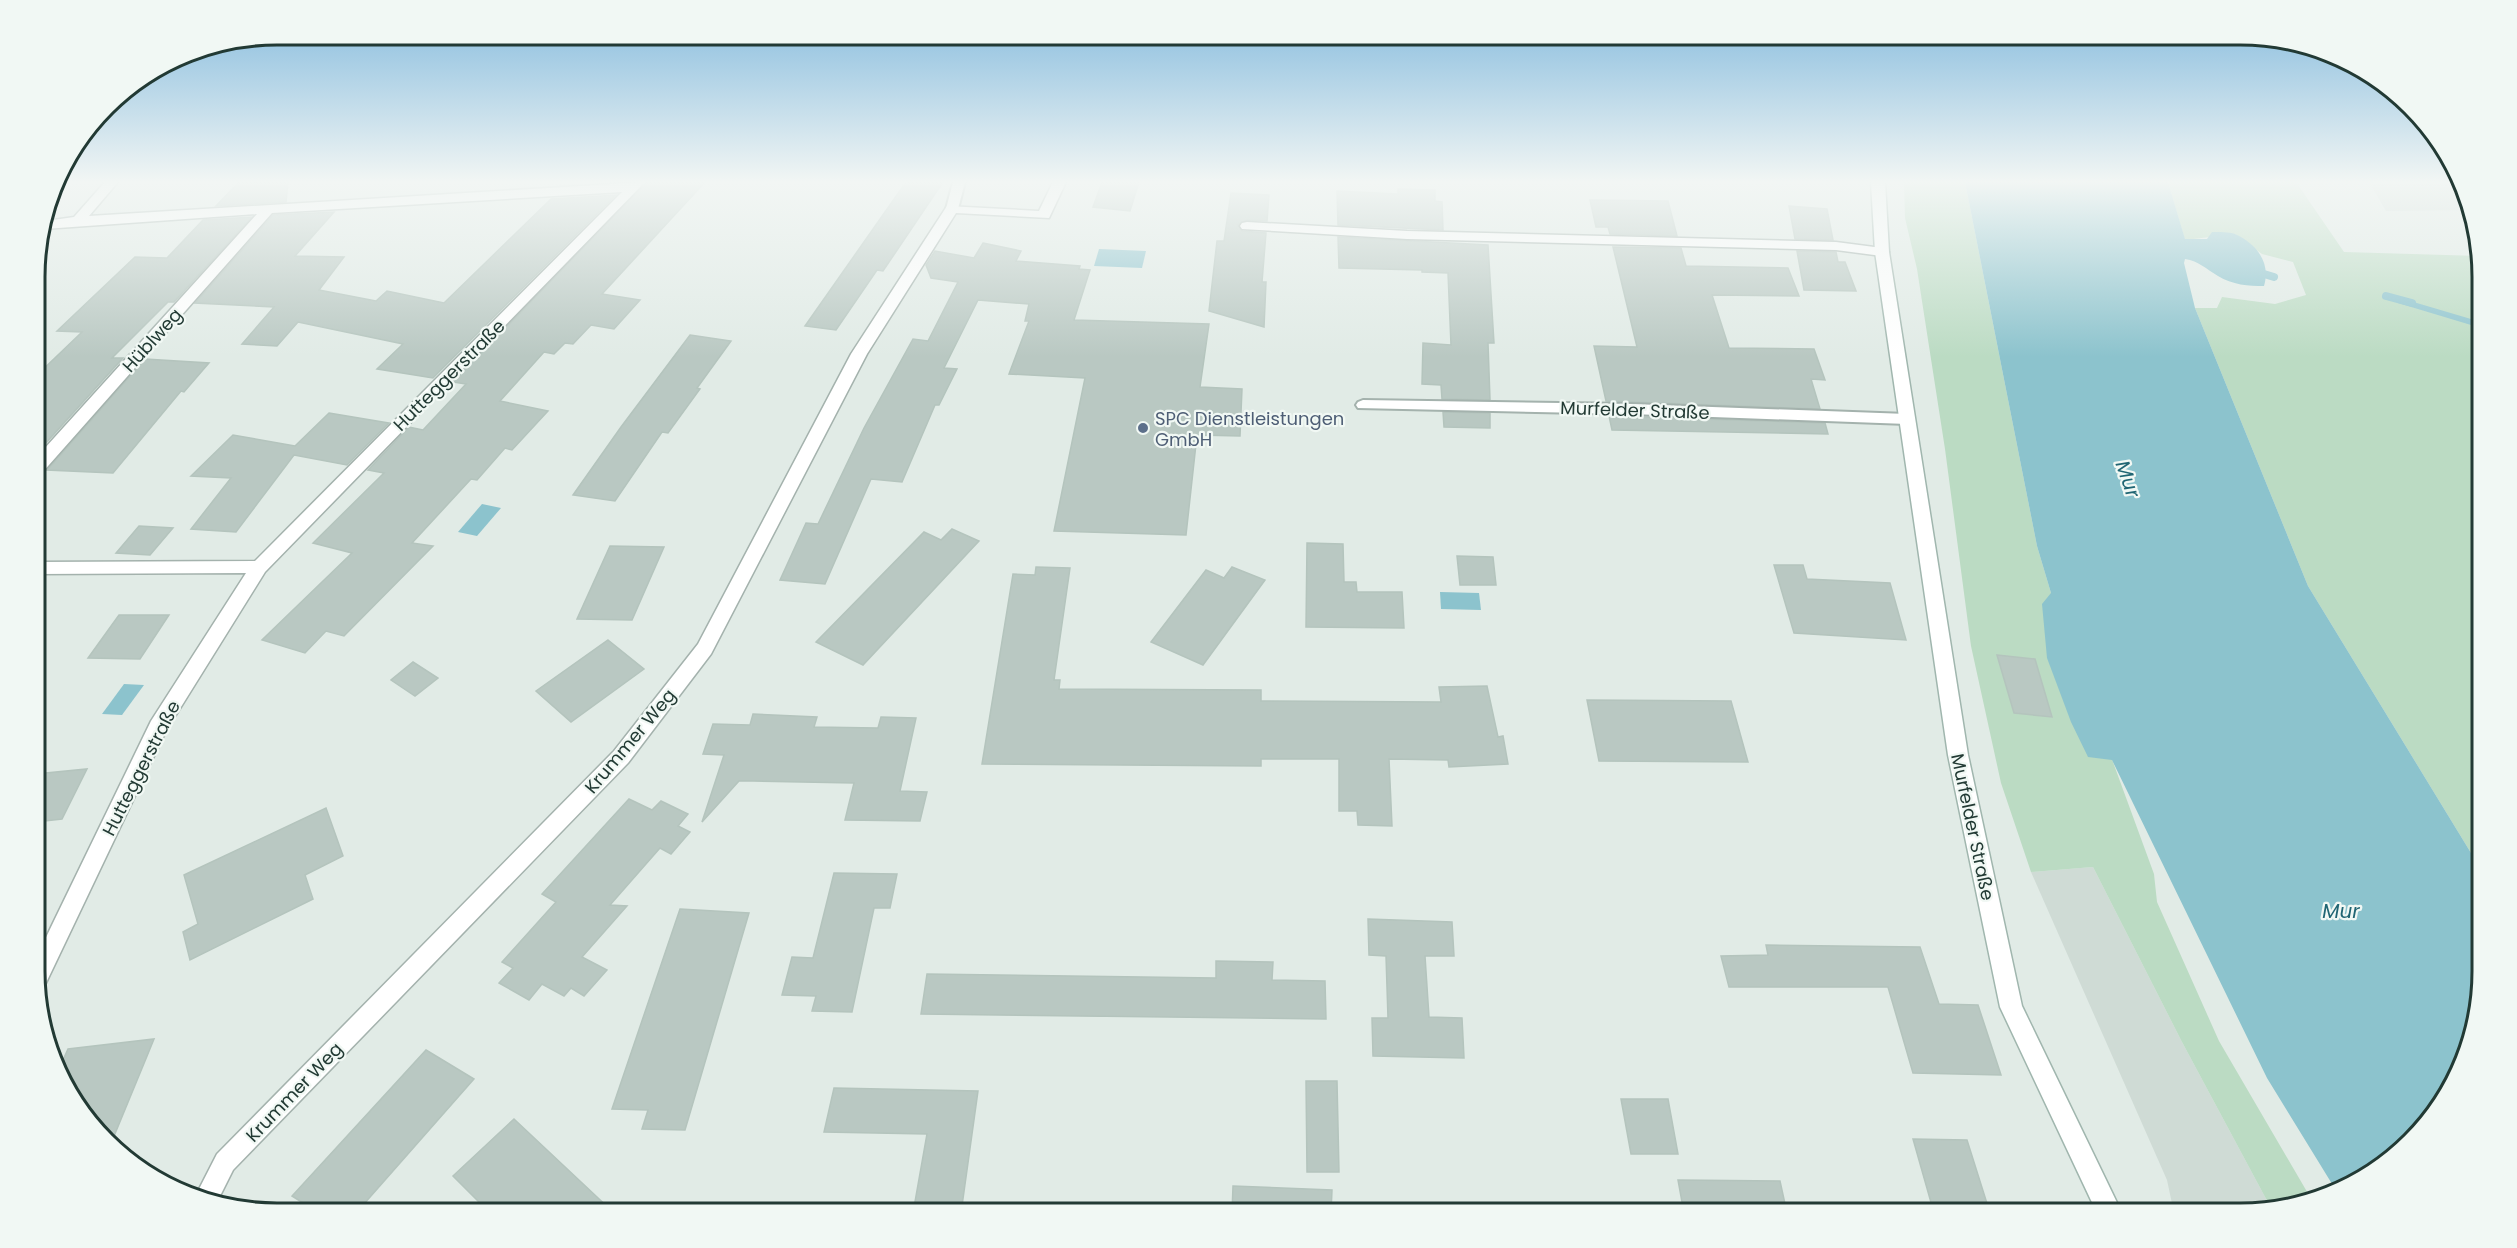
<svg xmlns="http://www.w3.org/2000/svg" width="2517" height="1248" viewBox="0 0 2517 1248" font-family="Poppins,sans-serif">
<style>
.built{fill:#cfdbd5}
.green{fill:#bbdbc3}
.water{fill:#8cc3cd}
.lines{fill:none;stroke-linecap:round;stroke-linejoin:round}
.stream{stroke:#8cc3cd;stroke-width:8}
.building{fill:#b9c8c2;stroke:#b4c4bd;stroke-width:1.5}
.lane-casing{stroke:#a4b2ad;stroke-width:4}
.street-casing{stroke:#a4b2ad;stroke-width:3}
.secondary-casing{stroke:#a0b6ae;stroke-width:3}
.lane{fill:#fff;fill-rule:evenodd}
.street{fill:#fff;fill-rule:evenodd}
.secondary{fill:#fff;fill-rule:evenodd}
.service-dot{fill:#5c6f8a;stroke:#f1f8f4;stroke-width:2}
.labels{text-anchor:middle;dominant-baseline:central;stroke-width:4.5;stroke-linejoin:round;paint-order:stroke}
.street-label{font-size:18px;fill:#223a34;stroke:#f1f8f4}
.service-label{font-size:18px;fill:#4e5e75;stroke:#f1f8f4;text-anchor:start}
.water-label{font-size:20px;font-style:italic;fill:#206573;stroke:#f1f8f4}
.rim{fill:none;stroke:#223a34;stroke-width:3}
</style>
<rect width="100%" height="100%" fill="#e1ebe6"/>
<g class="built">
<path d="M 2369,182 L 2457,182 L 2467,210 L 2386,211 Z"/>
<path d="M 2093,867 L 2182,1042 L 2272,1210 L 2256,1213 L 2174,1213 L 2167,1180 L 2031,872 Z"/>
</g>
<g class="green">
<path d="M 1904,182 L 1965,182 L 2037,546 L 2051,593 L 2154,874 L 2157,902 L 2219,1041 L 2313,1202 L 2272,1210 L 2182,1042 L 2093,867 L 2031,872 L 2001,783 L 1971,646 L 1945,449 L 1917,269 L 1905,218 Z"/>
<path d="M 2168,182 L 2296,182 L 2344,252 L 2480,256 L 2482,871 L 2308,586 L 2195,308 L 2217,308 L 2222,297 L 2275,304 L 2306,295 L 2293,262 L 2262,254 L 2235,234 L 2185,240 Z"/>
</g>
<g class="water">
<path d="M 1965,182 L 2168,182 L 2185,239 L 2207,239 L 2212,232 C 2219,232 2229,232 2235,234 C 2257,244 2271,263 2264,286 C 2249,286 2232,285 2218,276 C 2206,269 2199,261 2185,259 L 2184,263 L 2195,308 L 2308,586 L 2482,871 L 2482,972 L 2458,1078 L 2423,1131 L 2375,1173 L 2337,1192 L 2267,1078 L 2112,760 L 2088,757 L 2071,722 L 2047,658 L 2042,604 L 2051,593 L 2037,546 Z"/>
<path d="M 1099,249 L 1146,251 L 1142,268 L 1094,266 Z"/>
<path d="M 2400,298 L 2481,322 L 2481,328 L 2398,303 Z"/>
<path d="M 482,504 L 501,508 L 477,536 L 458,532 Z"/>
<path d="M 1440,592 L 1479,593 L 1481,610 L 1441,609 Z"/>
<path d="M 124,684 L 144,685 L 122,715 L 102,714 Z"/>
</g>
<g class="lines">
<g class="stream">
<path d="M 2254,271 L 2274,277"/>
<path d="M 2386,296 L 2412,303"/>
</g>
</g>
<g class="building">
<path d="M 239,182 L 288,182 L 286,202 L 216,206 Z"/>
<path d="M 647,182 L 705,182 L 602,294 L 640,300 L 614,329 L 591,325 L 573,344 L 565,343 L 554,354 L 544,352 L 500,401 L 548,411 L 512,450 L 505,448 L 477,480 L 471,479 L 412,543 L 433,546 L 344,636 L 326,631 L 305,653 L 262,640 L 352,553 L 313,543 L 384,473 L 368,470 L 409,427 L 423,430 L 466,384 L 453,382 Z"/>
<path d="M 906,182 L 943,182 L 883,271 L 877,270 L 836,330 L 805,326 Z"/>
<path d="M 1102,182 L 1139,182 L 1130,211 L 1093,207 Z"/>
<path d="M 1398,189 L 1435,190 L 1435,201 L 1442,202 L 1443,230 L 1338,225 L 1337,191 L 1398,194 Z"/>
<path d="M 1231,193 L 1269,195 L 1267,221 L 1247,220 L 1238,225 L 1242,231 L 1266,233 L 1262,282 L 1266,282 L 1264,327 L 1209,311 L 1217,241 L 1224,241 Z"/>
<path d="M 616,195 L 433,378 L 377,369 L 403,344 L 298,322 L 277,346 L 242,344 L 274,307 L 195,303 L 273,215 L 334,212 L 295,256 L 344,257 L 319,290 L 376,301 L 387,291 L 444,303 L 551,199 Z"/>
<path d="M 1590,200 L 1668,201 L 1677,236 L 1610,234 L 1608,227 L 1596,227 Z"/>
<path d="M 1789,206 L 1827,209 L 1833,240 L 1795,239 Z"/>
<path d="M 252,217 L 174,302 L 168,302 L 112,358 L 123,358 L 35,455 L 35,377 L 82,332 L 57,331 L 135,257 L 167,258 L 203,220 Z"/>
<path d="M 1338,237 L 1488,245 L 1494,343 L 1488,343 L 1490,400 L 1442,399 L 1441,385 L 1422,384 L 1423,343 L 1451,345 L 1448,273 L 1422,272 L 1422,270 L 1339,268 Z"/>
<path d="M 983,243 L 1021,251 L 1016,261 L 1080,266 L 1079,269 L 1090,270 L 1074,320 L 1209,324 L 1200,387 L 1242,389 L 1240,436 L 1197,435 L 1186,535 L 1054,531 L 1085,378 L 1009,374 L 1029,321 L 1025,321 L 1029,304 L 978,300 L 944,368 L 957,369 L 939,405 L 935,405 L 902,482 L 871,479 L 825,584 L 780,580 L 806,523 L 818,524 L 864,428 L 913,339 L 928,341 L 958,282 L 931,278 L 926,265 L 935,251 L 974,258 Z"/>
<path d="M 1613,247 L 1681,248 L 1686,266 L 1788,268 L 1799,296 L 1712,295 L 1729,348 L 1814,349 L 1825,380 L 1811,379 L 1820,409 L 1606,401 L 1594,346 L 1637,347 Z"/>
<path d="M 1797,251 L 1836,252 L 1838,262 L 1845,262 L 1856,291 L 1804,290 Z"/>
<path d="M 690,335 L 731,341 L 697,388 L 700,389 L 668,433 L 662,432 L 615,501 L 573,495 L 621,427 Z"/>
<path d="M 145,359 L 209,363 L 184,392 L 181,391 L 113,473 L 47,470 Z"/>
<path d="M 1443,412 L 1490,413 L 1490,428 L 1444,427 Z"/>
<path d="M 329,413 L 389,423 L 347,465 L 294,455 L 236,532 L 191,529 L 231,478 L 191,476 L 233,435 L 295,446 Z"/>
<path d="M 1609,416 L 1825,423 L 1828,434 L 1612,430 Z"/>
<path d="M 139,526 L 173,528 L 150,555 L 116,553 Z"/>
<path d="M 952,529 L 979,541 L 863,665 L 816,642 L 924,532 L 941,540 Z"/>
<path d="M 1307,543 L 1343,544 L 1344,582 L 1356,582 L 1357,592 L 1402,592 L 1404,628 L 1306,627 Z"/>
<path d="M 610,546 L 664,547 L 632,620 L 577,619 Z"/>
<path d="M 1457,556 L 1493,557 L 1496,585 L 1460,585 Z"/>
<path d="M 1774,565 L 1803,565 L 1807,579 L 1890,583 L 1906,640 L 1794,633 Z"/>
<path d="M 1036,567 L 1070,568 L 1054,680 L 1060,680 L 1059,689 L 1261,690 L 1261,701 L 1441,702 L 1439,687 L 1487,686 L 1498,737 L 1503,736 L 1508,764 L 1449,767 L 1448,760 L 1389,759 L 1392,826 L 1358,825 L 1357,811 L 1339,811 L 1339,759 L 1261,759 L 1261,766 L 982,764 L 1013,574 L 1035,575 Z"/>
<path d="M 1232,567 L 1265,580 L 1203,665 L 1151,642 L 1206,570 L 1224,578 Z"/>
<path d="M 119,615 L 169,615 L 140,659 L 88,658 Z"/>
<path d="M 608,640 L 644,669 L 571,722 L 536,691 Z"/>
<path d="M 1997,655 L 2035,659 L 2052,717 L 2014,713 Z"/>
<path d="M 413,662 L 438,678 L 415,696 L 391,680 Z"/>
<path d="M 1587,700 L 1731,701 L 1748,762 L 1599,761 Z"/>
<path d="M 753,714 L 817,717 L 814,727 L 878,728 L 881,717 L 916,718 L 900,791 L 927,792 L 920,821 L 845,820 L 854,783 L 753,781 L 739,781 L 702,822 L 724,755 L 703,754 L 713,724 L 750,725 Z"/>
<path d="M 87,769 L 62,819 L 36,822 L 36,774 Z"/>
<path d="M 629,799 L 652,810 L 661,801 L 688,814 L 678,826 L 690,832 L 671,854 L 660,848 L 610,905 L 627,906 L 582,957 L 607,970 L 584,996 L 571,988 L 564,996 L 542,984 L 529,1000 L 499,983 L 513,968 L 502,962 L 556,902 L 542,894 Z"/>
<path d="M 326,808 L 343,856 L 305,875 L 313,899 L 190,960 L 183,932 L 198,924 L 184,875 Z"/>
<path d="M 834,873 L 897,874 L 890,908 L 874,908 L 852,1012 L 812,1011 L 816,996 L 782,995 L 792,957 L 813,958 Z"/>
<path d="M 680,909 L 749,913 L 685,1130 L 642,1129 L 648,1110 L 612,1109 Z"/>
<path d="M 1368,919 L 1452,922 L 1454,956 L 1425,956 L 1429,1017 L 1462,1018 L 1464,1058 L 1373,1056 L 1372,1018 L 1388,1018 L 1386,956 L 1369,955 Z"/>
<path d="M 1766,945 L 1920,947 L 1939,1004 L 1978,1005 L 2001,1075 L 1913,1073 L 1888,987 L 1729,987 L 1721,956 L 1768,955 Z"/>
<path d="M 1216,961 L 1273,962 L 1272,980 L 1325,981 L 1326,1019 L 921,1014 L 927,974 L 1216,978 Z"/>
<path d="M 154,1039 L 145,1061 L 112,1141 L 84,1119 L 59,1075 L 59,1069 L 68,1049 Z"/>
<path d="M 426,1050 L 474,1079 L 356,1213 L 319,1213 L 292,1196 Z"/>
<path d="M 1306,1081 L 1337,1081 L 1339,1172 L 1307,1172 Z"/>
<path d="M 834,1088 L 978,1091 L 961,1213 L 913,1213 L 927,1134 L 824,1132 Z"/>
<path d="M 1621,1099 L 1668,1099 L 1678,1154 L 1631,1154 Z"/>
<path d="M 514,1119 L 614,1213 L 490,1213 L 453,1176 Z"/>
<path d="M 1913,1139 L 1967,1140 L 1990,1213 L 1934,1213 Z"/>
<path d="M 1678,1180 L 1780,1181 L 1787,1213 L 1684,1213 Z"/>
<path d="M 1233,1186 L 1332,1190 L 1331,1213 L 1232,1213 Z"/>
</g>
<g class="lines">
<g class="lane-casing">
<g id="lane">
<path d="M 953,182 L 965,182 L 958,209 L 952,213 L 946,209 Z"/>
<path d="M 1363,400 L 1631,404 L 1907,414 L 1914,419 L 1907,424 L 1631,414 L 1358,408 L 1356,405 L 1358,402 Z"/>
</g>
</g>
<g class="street-casing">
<g id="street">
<path d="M 105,182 L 118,182 L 89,216 L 645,182 L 265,572 L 166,731 L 45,985 L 37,988 L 37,956 L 151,721 L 246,573 L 36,574 L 36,562 L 255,561 L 622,192 L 272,213 L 41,474 L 36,476 L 35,459 L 257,214 L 44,229 L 46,221 L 74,217 Z"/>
<path d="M 1053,182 L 1066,182 L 1049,218 L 956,213 L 867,354 L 711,654 L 628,763 L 233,1170 L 218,1200 L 196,1195 L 217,1154 L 614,751 L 698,644 L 851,354 L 947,206 L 1039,211 Z"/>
<path d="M 1247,222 L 1407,231 L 1836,242 L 1882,248 L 1889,252 L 1882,256 L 1836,250 L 1407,239 L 1242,229 L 1240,226 L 1242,223 Z"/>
</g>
</g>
<g class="secondary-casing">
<path id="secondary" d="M 1871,182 L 1885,182 L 1889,252 L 1968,755 L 2022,1006 L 2122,1213 L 2097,1213 L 2000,1007 L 1948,755 L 1875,252 Z"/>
</g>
<use href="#lane" class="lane"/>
<use href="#street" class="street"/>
<use href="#secondary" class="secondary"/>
</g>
<linearGradient id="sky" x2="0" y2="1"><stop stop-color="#83badd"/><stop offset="0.51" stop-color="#f2f6f4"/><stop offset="1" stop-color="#f2f6f4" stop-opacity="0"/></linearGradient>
<rect width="2517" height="357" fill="url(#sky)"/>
<circle class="service-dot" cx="1143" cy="428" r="6"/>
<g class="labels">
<g class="street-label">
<text transform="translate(152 340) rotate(-48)">Hüblweg</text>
<text transform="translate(449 375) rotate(-45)">Hutteggerstraße</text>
<text transform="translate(1635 410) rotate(2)">Murfelder Straße</text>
<text transform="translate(630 741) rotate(-50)">Krummer Weg</text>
<text transform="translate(141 768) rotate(-63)">Hutteggerstraße</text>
<text transform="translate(1973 827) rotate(78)">Murfelder Straße</text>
<text transform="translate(294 1092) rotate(-46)">Krummer Weg</text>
</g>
<g class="service-label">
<text x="1155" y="418">SPC Dienstleistungen<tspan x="1155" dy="21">GmbH</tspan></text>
</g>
<g class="water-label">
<text transform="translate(2128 479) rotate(71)">Mur</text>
<text x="2341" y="911">Mur</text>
</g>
</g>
<path d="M0 0H2517V1248H0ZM277 45H2240A232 232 0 0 1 2472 277V971A232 232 0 0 1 2240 1203H277A232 232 0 0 1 45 971V277A232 232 0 0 1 277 45Z" fill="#f1f8f4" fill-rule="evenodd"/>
<path class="rim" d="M277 45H2240A232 232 0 0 1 2472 277V971A232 232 0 0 1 2240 1203H277A232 232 0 0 1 45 971V277A232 232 0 0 1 277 45Z"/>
</svg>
